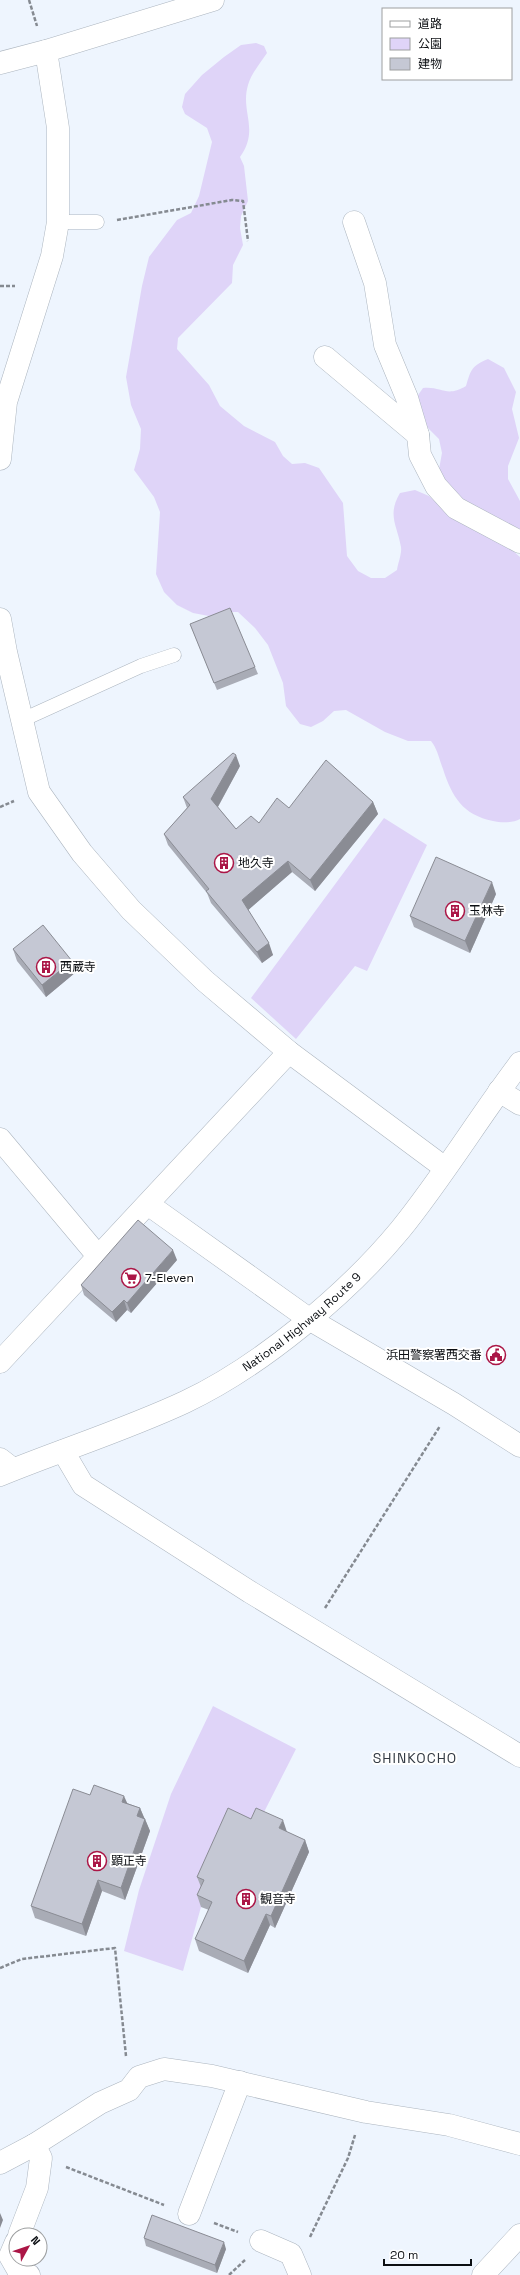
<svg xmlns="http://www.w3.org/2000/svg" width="520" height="2275" viewBox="0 0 520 2275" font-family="'Space Grotesk','Noto Sans JP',sans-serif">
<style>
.green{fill:#dfd4f8}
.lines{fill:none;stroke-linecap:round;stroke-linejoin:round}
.service-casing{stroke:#acb5bf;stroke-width:15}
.minor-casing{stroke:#acb5bf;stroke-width:23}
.secondary-casing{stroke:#acb5bf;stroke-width:23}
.trunk-casing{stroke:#acb5bf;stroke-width:23}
.path{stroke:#858a91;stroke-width:2.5;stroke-dasharray:4 2;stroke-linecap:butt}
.service{stroke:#fff;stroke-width:14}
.minor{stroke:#fff;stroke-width:22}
.secondary{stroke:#fff;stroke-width:22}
.trunk{stroke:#fff;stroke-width:22}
.wall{fill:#a9acb6}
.shaded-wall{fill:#8a8c94}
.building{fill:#c5c8d4;stroke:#8a8c94}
.labels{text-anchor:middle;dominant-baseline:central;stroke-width:4;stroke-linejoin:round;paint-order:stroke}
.poi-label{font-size:12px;fill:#0b0e12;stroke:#fff;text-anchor:start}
.street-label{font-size:12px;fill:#0b0e12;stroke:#fff}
.quarter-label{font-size:14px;letter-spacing:1px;fill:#333a43;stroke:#fff}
</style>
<rect width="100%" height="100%" fill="#eef5fe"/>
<g class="green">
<path d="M 256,43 L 264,46 L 267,53 C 261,62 251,74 248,85 C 240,112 260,129 240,157 L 244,166 L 248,201 L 241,216 L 240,228 L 243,245 L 233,265 L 232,283 L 178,338 L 177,349 L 209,385 L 220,406 L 244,426 L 275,442 L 283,456 L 292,464 L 305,463 L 319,468 L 343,503 L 347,556 L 358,571 L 371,578 L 385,578 L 397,570 C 398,563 402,554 401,547 C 397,525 387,515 400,493 L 415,490 L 429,496 L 446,511 L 495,535 L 520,557 L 520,819 C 513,823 501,823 493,821 C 463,815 452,797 443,769 C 439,759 438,750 431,741 L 408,741 L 385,732 L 346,710 L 334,711 L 323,721 L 311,727 L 300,724 L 286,706 L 283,683 L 268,645 L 255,628 L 238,612 L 227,612 L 209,616 L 193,613 L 177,605 L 164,592 L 156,574 L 160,512 L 154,497 L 134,470 L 140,449 L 141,429 L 131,405 L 126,377 L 142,286 L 149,257 L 177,220 L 191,213 L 199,196 L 212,142 L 207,128 L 185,114 L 182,107 L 185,94 L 202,75 L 224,57 L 241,45 Z"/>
<path d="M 488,359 L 504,368 L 516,392 L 512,409 L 519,438 L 508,466 L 508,479 L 520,501 L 520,536 L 451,493 L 438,475 L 442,453 L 439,439 L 427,427 L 416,398 L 423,388 C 442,386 446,398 466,386 C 471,370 471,366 488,359 Z"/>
<path d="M 384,818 L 427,845 L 367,971 L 355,966 L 296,1039 L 251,998 Z"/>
<path d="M 213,1706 L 296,1749 L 260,1820 L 208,1892 L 201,1907 L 183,1971 L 124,1951 L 139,1890 L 171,1794 Z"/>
</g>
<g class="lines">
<g class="service-casing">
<g id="service">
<path d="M 58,222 L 97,222"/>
<path d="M 22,720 L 141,666 L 174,655"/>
</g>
</g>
<g class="minor-casing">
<g id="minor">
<path d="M 0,63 L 46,51 L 213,0"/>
<path d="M 354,222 L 375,283 L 385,345 L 407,398 L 418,435 L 420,455 L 436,486 L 456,508 L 520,542"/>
<path d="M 325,357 L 418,435"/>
<path d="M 0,459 L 6,402 L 52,256 L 58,222 L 58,128 L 46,51"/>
<path d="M 0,619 L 6,652 L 39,792 L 82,853 L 131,910 L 205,981 L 289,1052 L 445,1168"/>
<path d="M 499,1091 L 520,1104"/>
<path d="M 0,1139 L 98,1256"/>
<path d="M 149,1205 L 309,1319 L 454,1404 L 520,1446"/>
<path d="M 0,1362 L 289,1052"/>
<path d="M 63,1451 L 83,1485 L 250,1592 L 520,1756"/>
<path d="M 0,2163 L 34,2145 L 100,2103 L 129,2090 L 139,2077 L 164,2069 L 212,2076 L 366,2112 L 449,2125 L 520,2144"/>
<path d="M 189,2214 L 240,2082"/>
<path d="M 19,2235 L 37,2188 L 41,2158 L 34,2145"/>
<path d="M 261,2241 L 291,2254 L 300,2275"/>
<path d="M 16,2242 L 10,2256 L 18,2270 L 29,2275"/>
<path d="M 483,2275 L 520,2235"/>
</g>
</g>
<g class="secondary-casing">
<path id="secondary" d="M 0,1459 L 13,1469"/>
</g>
<g class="trunk-casing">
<g id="trunk">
<path id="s1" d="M 0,1475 C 61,1450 125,1430 185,1402 C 261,1366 347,1294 400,1230 C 443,1177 479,1117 520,1063"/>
</g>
</g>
<g class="path">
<path d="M 29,0 L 37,26"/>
<path d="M 117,220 L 232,200 L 243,201 L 248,241"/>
<path d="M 0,286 L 15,286"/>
<path d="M 0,807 L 14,801"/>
<path d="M 325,1608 L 440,1426"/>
<path d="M 0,1968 L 22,1959 L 115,1948 L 126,2056"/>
<path d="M 66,2167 L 164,2205"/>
<path d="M 214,2223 L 238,2232"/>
<path d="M 310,2237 L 348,2158 L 355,2135"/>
<path d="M 229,2275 L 245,2260"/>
</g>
<use href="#service" class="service"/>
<use href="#minor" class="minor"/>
<use href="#secondary" class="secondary"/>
<use href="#trunk" class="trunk"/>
</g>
<g class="wall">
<path d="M 190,624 L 255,667 L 258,674 L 217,690 Z"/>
<path d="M 240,766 L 218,807 L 236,829 L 259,823 L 289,808 L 373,802 L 378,814 L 315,891 L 292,872 L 248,910 L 273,955 L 262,963 L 211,903 L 207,893 L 168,845 L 164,834 L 187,808 L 183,797 Z"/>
<path d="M 496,894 L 470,953 L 414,927 L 410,916 Z"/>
<path d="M 13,949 L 72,961 L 76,972 L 46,997 L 17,961 Z"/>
<path d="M 177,1260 L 131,1313 L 127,1310 L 116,1322 L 84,1295 L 81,1285 Z"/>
<path d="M 90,1795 L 127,1803 L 140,1808 L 150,1831 L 125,1900 L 102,1891 L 86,1936 L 35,1918 L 31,1906 Z"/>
<path d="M 251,1819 L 287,1832 L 305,1840 L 309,1852 L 275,1928 L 270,1925 L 248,1973 L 199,1951 L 195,1939 L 209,1910 L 201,1907 L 197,1895 L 201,1887 L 197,1877 Z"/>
<path d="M 144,2238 L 226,2249 L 217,2273 L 146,2246 Z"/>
</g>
<g class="shaded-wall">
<path d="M 236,755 L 240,766 L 216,810 L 211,799 Z"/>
<path d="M 373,802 L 378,814 L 315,891 L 310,880 Z"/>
<path d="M 288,861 L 292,872 L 246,912 L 242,900 Z"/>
<path d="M 492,882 L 496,894 L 470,953 L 465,941 Z"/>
<path d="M 269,943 L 273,955 L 262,963 L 257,952 Z"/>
<path d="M 72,961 L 76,972 L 46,997 L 42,985 Z"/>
<path d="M 173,1250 L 177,1260 L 131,1313 L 127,1303 Z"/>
<path d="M 124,1300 L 127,1310 L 116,1322 L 112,1312 Z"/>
<path d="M 124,1796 L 129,1807 L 122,1802 Z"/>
<path d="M 140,1808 L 145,1820 L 137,1816 Z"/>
<path d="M 145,1819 L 150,1831 L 125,1900 L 121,1888 Z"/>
<path d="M 283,1820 L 287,1832 L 279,1828 Z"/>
<path d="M 305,1840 L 309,1852 L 275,1928 L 271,1916 Z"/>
<path d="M 98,1880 L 102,1891 L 86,1936 L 82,1924 Z"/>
<path d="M 266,1914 L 270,1925 L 248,1973 L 244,1961 Z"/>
<path d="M 0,2213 L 3,2220 L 0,2228 Z"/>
<path d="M 224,2242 L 226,2249 L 217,2273 L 215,2265 Z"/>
</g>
<g class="building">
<path d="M 230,608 L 255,667 L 214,683 L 190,624 Z"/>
<path d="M 233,753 L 236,755 L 211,799 L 236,829 L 251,816 L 259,823 L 277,798 L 289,808 L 326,760 L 373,802 L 310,880 L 288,861 L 242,900 L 269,943 L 257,952 L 206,891 L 209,889 L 164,834 L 190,805 L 183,797 Z"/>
<path d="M 436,857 L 492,882 L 465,941 L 410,916 Z"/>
<path d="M 43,925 L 72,961 L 42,985 L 13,949 Z"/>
<path d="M 138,1220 L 173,1250 L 127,1303 L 124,1300 L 112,1312 L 81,1285 Z"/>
<path d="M 94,1785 L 124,1796 L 122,1802 L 140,1808 L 137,1816 L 145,1819 L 121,1888 L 98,1880 L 82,1924 L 31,1906 L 73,1789 L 90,1795 Z"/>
<path d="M 228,1808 L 251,1819 L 256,1808 L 283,1820 L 279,1828 L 305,1840 L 271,1916 L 266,1914 L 244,1961 L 195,1939 L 212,1902 L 197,1895 L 204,1880 L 197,1877 Z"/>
<path d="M 152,2215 L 224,2242 L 215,2265 L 144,2238 Z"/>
</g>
<defs>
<g id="building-ring" transform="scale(1)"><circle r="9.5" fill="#fff" stroke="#ab1646" stroke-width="1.5"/><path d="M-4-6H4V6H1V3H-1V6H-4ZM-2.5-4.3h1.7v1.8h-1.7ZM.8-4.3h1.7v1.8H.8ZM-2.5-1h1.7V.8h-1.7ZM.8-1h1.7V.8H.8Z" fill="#ab1646"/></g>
<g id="supermarket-ring" transform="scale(1)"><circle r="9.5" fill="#fff" stroke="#ab1646" stroke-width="1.5"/><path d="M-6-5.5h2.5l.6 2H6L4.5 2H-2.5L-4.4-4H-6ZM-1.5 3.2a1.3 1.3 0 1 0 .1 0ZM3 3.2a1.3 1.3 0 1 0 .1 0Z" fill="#ab1646"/></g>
<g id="civic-ring" transform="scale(1)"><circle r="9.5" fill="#fff" stroke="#ab1646" stroke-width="1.5"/><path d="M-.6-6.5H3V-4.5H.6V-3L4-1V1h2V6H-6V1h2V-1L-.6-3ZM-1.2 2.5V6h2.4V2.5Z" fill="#ab1646"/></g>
</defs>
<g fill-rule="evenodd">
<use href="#building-ring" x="224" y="863"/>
<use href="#building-ring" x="455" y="911"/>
<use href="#building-ring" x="46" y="967"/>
<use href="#supermarket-ring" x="131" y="1278"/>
<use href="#civic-ring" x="496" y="1355"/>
<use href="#building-ring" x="97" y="1861"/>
<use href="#building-ring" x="246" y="1899"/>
</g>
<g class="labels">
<g class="poi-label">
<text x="238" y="863">地久寺</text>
<text x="469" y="911">玉林寺</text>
<text x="60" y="967">西蔵寺</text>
<text x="145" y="1278">7-Eleven</text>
<text x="482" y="1355" text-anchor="end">浜田警察署西交番</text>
<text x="111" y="1861">顕正寺</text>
<text x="260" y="1899">観音寺</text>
</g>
<g class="street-label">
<text stroke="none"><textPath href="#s1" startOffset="341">National Highway Route 9</textPath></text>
</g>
<g class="quarter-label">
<text x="415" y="1758">SHINKOCHO</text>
</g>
</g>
<rect x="382" y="8" width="130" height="72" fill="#ffffff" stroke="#9d9fa0"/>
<rect x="390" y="21" width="20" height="6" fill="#ffffff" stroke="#9d9fa0"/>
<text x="418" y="28" font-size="12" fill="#0b0e12">道路</text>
<rect x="390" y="38" width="20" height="12" fill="#dfd4f8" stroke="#9d9fa0"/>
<text x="418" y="48" font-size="12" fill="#0b0e12">公園</text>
<rect x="390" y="58" width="20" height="12" fill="#c5c8d4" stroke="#9d9fa0"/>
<text x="418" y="68" font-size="12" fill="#0b0e12">建物</text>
<g transform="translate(28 2247) rotate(50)"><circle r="19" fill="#ffffff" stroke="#9d9fa0"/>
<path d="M0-3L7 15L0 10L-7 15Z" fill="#ab1646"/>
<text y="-6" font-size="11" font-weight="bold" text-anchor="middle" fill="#0b0e12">N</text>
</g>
<path d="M384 2259v6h87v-6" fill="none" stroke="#0b0e12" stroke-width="2"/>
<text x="390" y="2259" font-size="12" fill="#0b0e12" stroke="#ffffff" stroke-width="3" paint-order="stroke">20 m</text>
</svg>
